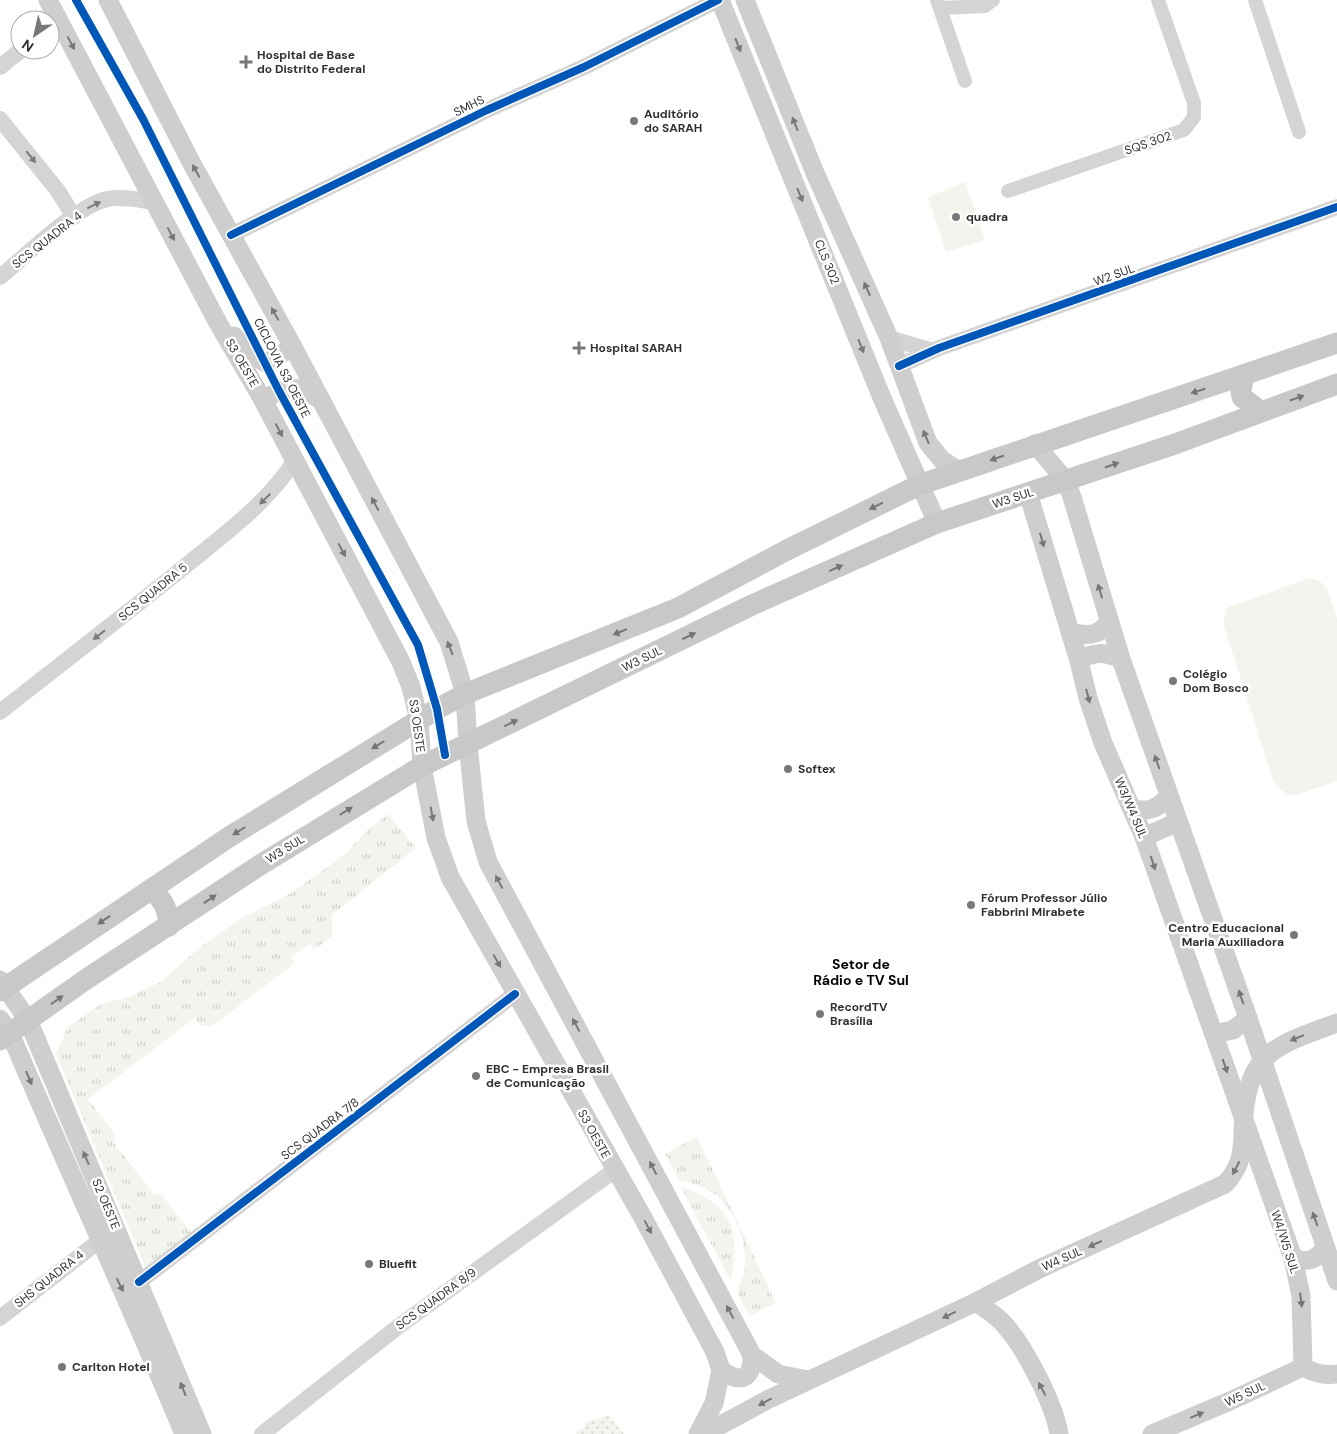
<svg xmlns="http://www.w3.org/2000/svg" width="1337" height="1434" viewBox="0 0 1337 1434" font-family="'DM Sans',sans-serif">
<style>
.grass{fill:url(#grass-tufts)}
.park{fill:url(#park-dots)}
.pitch{fill:#f1f5ed}
.lines{fill:none;stroke-linecap:round;stroke-linejoin:round}
.minor{stroke:#d4d4d4;stroke-width:14}
.tertiary{stroke:#d4d4d4;stroke-width:16}
.secondary{stroke:#cecece;stroke-width:19}
.primary{stroke:#c8c8c8;stroke-width:21}
.cycleway-casing{stroke:#fff;stroke-width:11}
.cycleway{stroke:#0057b8;stroke-width:8}
.oneway{fill:#777}
.oneway2{fill:#7a7a7a}
.oneway3{fill:#747474}
.poi-dot{fill:#787878;stroke:#fff;stroke-width:2}
.labels{text-anchor:middle;dominant-baseline:central;stroke-width:5;stroke-linejoin:round;paint-order:stroke}
.poi-label{font-size:12px;font-weight:bold;fill:#303030;stroke:#fff;text-anchor:start}
.street-label{font-size:12px;fill:#303030;stroke:#fff}
.neighbourhood-label{font-size:14px;font-weight:bold;fill:#000;stroke:#fff}
</style>
<defs>
<pattern id="grass-tufts" width="24" height="20" patternUnits="userSpaceOnUse" patternTransform="scale(1.25)"><rect width="24" height="20" fill="#f1f5ed"/><path d="M3 7l-1-3M5 7V3M7 7l1-3M15 17l-1-3M17 17v-4M19 17l1-3" fill="none" stroke="#cfd2cc"/></pattern>
<pattern id="park-dots" width="8" height="8" patternUnits="userSpaceOnUse" patternTransform="scale(1.25)"><rect width="8" height="8" fill="#f1f5ed"/><path d="M2 2h.1M6 6h.1" fill="none" stroke="#cfd2cc" stroke-width="1.8" stroke-linecap="round"/></pattern>
</defs>
<rect width="100%" height="100%" fill="#fff"/>
<g class="grass">
<path d="M 388,814 L 416,848 L 332,915 L 332,936 L 314,950 L 310,944 L 291,957 L 295,963 L 212,1026 L 201,1026 L 195,1018 L 88,1099 L 115,1134 L 114,1143 L 154,1194 L 162,1195 L 193,1235 L 147,1271 L 56,1054 L 68,1027 L 101,1004 L 132,996 L 162,981 L 198,949 L 240,919 L 291,893 L 344,855 L 367,831 Z"/>
<path d="M 697,1137 L 776,1303 L 749,1316 L 738,1294 C 739,1284 744,1276 745,1268 C 747,1241 734,1207 712,1192 C 702,1186 690,1183 679,1180 L 665,1154 Z"/>
<path d="M 680,1186 C 733,1205 740,1229 731,1281 Z"/>
</g>
<path class="park" d="M 609,1415 L 624,1434 L 577,1434 L 575,1432 L 585,1426 L 585,1423 Z"/>
<g class="pitch">
<path d="M 965,182 L 985,240 L 946,252 L 928,197 Z"/>
<path d="M 1309,578 L 1318,580 L 1327,588 L 1337,618 L 1337,781 L 1297,795 L 1287,795 L 1274,783 L 1224,626 L 1224,618 L 1227,608 Z"/>
</g>
<g class="lines">
<g class="minor">
<path d="M 937,0 L 965,81"/>
<path d="M 1255,0 L 1299,132"/>
<path d="M 940,8 L 985,6 L 993,0"/>
<path d="M 1008,191 L 1184,130 L 1194,117 L 1194,103 L 1158,0"/>
</g>
<g class="tertiary">
<path d="M 0,67 L 21,50"/>
<path d="M 0,119 L 58,191 L 74,217"/>
<path d="M 231,235 L 487,110 L 584,67 L 718,0"/>
<path d="M 0,277 C 27,255 75,207 107,199 C 122,196 139,200 154,202"/>
<path d="M 889,338 L 932,351"/>
<path d="M 899,366 L 939,348 L 1337,207"/>
<path d="M 0,712 C 61,664 122,617 183,568 C 223,535 266,505 295,460"/>
<path d="M 139,1282 L 515,994"/>
<path d="M 0,1318 L 99,1241"/>
<path d="M 262,1434 L 399,1326 L 615,1170"/>
</g>
<g class="secondary">
<path d="M 48,0 L 218,323 L 263,400 L 401,662 L 411,687 L 419,720 L 422,766 L 436,838 L 450,877 L 642,1216 L 715,1352 L 721,1370 L 714,1403 L 698,1434"/>
<path d="M 108,0 L 191,162 L 293,347 L 449,642 L 465,694 L 468,744 L 476,821 L 488,862 L 752,1355 L 778,1374 L 808,1380"/>
<path d="M 720,0 L 882,398 L 937,523"/>
<path d="M 745,0 L 815,173 L 889,338 L 928,443 L 942,460 L 959,471"/>
<path d="M 234,336 L 252,355 L 266,363 L 293,347"/>
<path d="M 263,400 C 287,386 296,383 321,400"/>
<path d="M 1035,444 L 1066,481 L 1072,497 L 1121,659 L 1248,1018 L 1337,1281"/>
<path d="M 1028,493 L 1079,661 L 1088,698 L 1103,743 L 1144,837 L 1293,1258 L 1301,1296 L 1303,1367"/>
<path d="M 1070,632 C 1086,636 1100,637 1109,621"/>
<path d="M 1079,661 C 1093,651 1105,652 1121,659"/>
<path d="M 1131,808 C 1147,813 1158,809 1169,796"/>
<path d="M 1144,837 L 1178,822"/>
<path d="M 0,980 L 28,1020 L 202,1434"/>
<path d="M 0,1019 L 10,1033 C 67,1167 128,1299 184,1434"/>
<path d="M 1214,1034 L 1233,1030 L 1248,1018"/>
<path d="M 1293,1258 C 1307,1263 1315,1261 1325,1248"/>
<path d="M 976,1302 C 985,1308 994,1314 1001,1321 C 1023,1343 1054,1403 1059,1434"/>
<path d="M 1303,1367 C 1314,1373 1325,1376 1337,1374"/>
<path d="M 721,1370 C 740,1384 753,1380 752,1355"/>
<path d="M 704,1434 L 767,1400 L 976,1302 L 1039,1269 L 1225,1184 C 1241,1167 1243,1152 1243,1130 C 1246,1053 1271,1047 1337,1023"/>
<path d="M 1152,1434 L 1230,1401 L 1303,1367"/>
</g>
<g class="primary">
<path d="M 1244,376 L 1241,390 L 1242,397 L 1260,411"/>
<path d="M 151,889 C 164,901 168,909 169,926"/>
<path d="M 0,991 L 229,837 L 437,709 L 465,694 L 678,608 L 787,550 L 919,485 L 1337,343"/>
<path d="M 0,1040 L 85,980 L 260,865 L 422,766 L 752,605 L 937,523 L 1175,444 L 1337,384"/>
</g>
<g class="cycleway-casing">
<g id="cycleway">
<path d="M 76,0 L 143,119 L 279,391 L 418,645 L 437,709 L 445,755"/>
<path d="M 231,235 L 487,110 L 584,67 L 718,0"/>
<path d="M 899,366 L 939,348 L 1337,207"/>
<path d="M 139,1282 L 515,994"/>
</g>
</g>
<use href="#cycleway" class="cycleway"/>
</g>
<defs><path id="oneway-solid" d="M-6-.8H1V-3.2L6.5 0L1 3.2V.8H-6Z" transform="scale(1.25)"/></defs>
<g class="oneway">
<use href="#oneway-solid" transform="translate(71 43) rotate(62)"/>
<use href="#oneway-solid" transform="translate(738 45) rotate(68)"/>
<use href="#oneway-solid" transform="translate(795 124) rotate(-112)"/>
<use href="#oneway-solid" transform="translate(196 171) rotate(-119)"/>
<use href="#oneway-solid" transform="translate(800 195) rotate(68)"/>
<use href="#oneway-solid" transform="translate(171 234) rotate(62)"/>
<use href="#oneway-solid" transform="translate(867 289) rotate(-114)"/>
<use href="#oneway-solid" transform="translate(275 314) rotate(-119)"/>
<use href="#oneway-solid" transform="translate(861 346) rotate(68)"/>
<use href="#oneway-solid" transform="translate(279 430) rotate(62)"/>
<use href="#oneway-solid" transform="translate(926 437) rotate(-113)"/>
<use href="#oneway-solid" transform="translate(375 504) rotate(-118)"/>
<use href="#oneway-solid" transform="translate(1042 540) rotate(74)"/>
<use href="#oneway-solid" transform="translate(342 550) rotate(62)"/>
<use href="#oneway-solid" transform="translate(1100 591) rotate(-107)"/>
<use href="#oneway-solid" transform="translate(450 648) rotate(-111)"/>
<use href="#oneway-solid" transform="translate(1088 696) rotate(75)"/>
<use href="#oneway-solid" transform="translate(1157 762) rotate(-109)"/>
<use href="#oneway-solid" transform="translate(432 814) rotate(79)"/>
<use href="#oneway-solid" transform="translate(1153 863) rotate(72)"/>
<use href="#oneway-solid" transform="translate(499 882) rotate(-118)"/>
<use href="#oneway-solid" transform="translate(497 961) rotate(61)"/>
<use href="#oneway-solid" transform="translate(1241 997) rotate(-110)"/>
<use href="#oneway-solid" transform="translate(576 1025) rotate(-118)"/>
<use href="#oneway-solid" transform="translate(1297 1038) rotate(158)"/>
<use href="#oneway-solid" transform="translate(1225 1066) rotate(71)"/>
<use href="#oneway-solid" transform="translate(29 1078) rotate(67)"/>
<use href="#oneway-solid" transform="translate(86 1158) rotate(-113)"/>
<use href="#oneway-solid" transform="translate(653 1168) rotate(-118)"/>
<use href="#oneway-solid" transform="translate(1236 1168) rotate(117)"/>
<use href="#oneway-solid" transform="translate(1315 1219) rotate(-110)"/>
<use href="#oneway-solid" transform="translate(648 1227) rotate(62)"/>
<use href="#oneway-solid" transform="translate(1095 1244) rotate(155)"/>
<use href="#oneway-solid" transform="translate(120 1285) rotate(64)"/>
<use href="#oneway-solid" transform="translate(1301 1300) rotate(83)"/>
<use href="#oneway-solid" transform="translate(730 1312) rotate(-118)"/>
<use href="#oneway-solid" transform="translate(949 1315) rotate(154)"/>
<use href="#oneway-solid" transform="translate(183 1389) rotate(-112)"/>
<use href="#oneway-solid" transform="translate(1042 1389) rotate(-118)"/>
<use href="#oneway-solid" transform="translate(765 1402) rotate(152)"/>
<use href="#oneway-solid" transform="translate(1197 1415) rotate(-22)"/>
</g>
<g class="oneway2">
<use href="#oneway-solid" transform="translate(31 157) rotate(51)"/>
<use href="#oneway-solid" transform="translate(94 205) rotate(-26)"/>
<use href="#oneway-solid" transform="translate(265 499) rotate(136)"/>
<use href="#oneway-solid" transform="translate(99 635) rotate(142)"/>
</g>
<g class="oneway3">
<use href="#oneway-solid" transform="translate(1198 391) rotate(162)"/>
<use href="#oneway-solid" transform="translate(1297 398) rotate(-19)"/>
<use href="#oneway-solid" transform="translate(997 458) rotate(161)"/>
<use href="#oneway-solid" transform="translate(1112 465) rotate(-19)"/>
<use href="#oneway-solid" transform="translate(876 506) rotate(154)"/>
<use href="#oneway-solid" transform="translate(836 568) rotate(-24)"/>
<use href="#oneway-solid" transform="translate(620 632) rotate(158)"/>
<use href="#oneway-solid" transform="translate(689 636) rotate(-25)"/>
<use href="#oneway-solid" transform="translate(511 723) rotate(-26)"/>
<use href="#oneway-solid" transform="translate(378 745) rotate(148)"/>
<use href="#oneway-solid" transform="translate(346 811) rotate(-32)"/>
<use href="#oneway-solid" transform="translate(239 831) rotate(148)"/>
<use href="#oneway-solid" transform="translate(210 899) rotate(-34)"/>
<use href="#oneway-solid" transform="translate(104 920) rotate(146)"/>
<use href="#oneway-solid" transform="translate(57 1000) rotate(-35)"/>
</g>
<g class="poi-dot">
<path d="M243.5 54.5h5v5h5v5h-5v5h-5v-5h-5v-5h5z"/>
<circle cx="634" cy="121" r="5"/>
<circle cx="956" cy="217" r="5"/>
<path d="M576.5 340.5h5v5h5v5h-5v5h-5v-5h-5v-5h5z"/>
<circle cx="1173" cy="681" r="5"/>
<circle cx="788" cy="769" r="5"/>
<circle cx="971" cy="905" r="5"/>
<circle cx="1294" cy="935" r="5"/>
<circle cx="820" cy="1014" r="5"/>
<circle cx="476" cy="1076" r="5"/>
<circle cx="369" cy="1264" r="5"/>
<circle cx="62" cy="1367" r="5"/>
</g>
<g class="labels">
<g class="poi-label">
<text x="257" y="55">Hospital de Base<tspan x="257" dy="14">do Distrito Federal</tspan></text>
<text x="644" y="114">Auditório<tspan x="644" dy="14">do SARAH</tspan></text>
<text x="966" y="217">quadra</text>
<text x="590" y="348">Hospital SARAH</text>
<text x="1183" y="674">Colégio<tspan x="1183" dy="14">Dom Bosco</tspan></text>
<text x="798" y="769">Softex</text>
<text x="981" y="898">Fórum Professor Júlio<tspan x="981" dy="14">Fabbrini Mirabete</tspan></text>
<text x="1284" y="928" text-anchor="end">Centro Educacional<tspan x="1284" dy="14">Maria Auxiliadora</tspan></text>
<text x="830" y="1007">RecordTV<tspan x="830" dy="14">Brasília</tspan></text>
<text x="486" y="1069">EBC - Empresa Brasil<tspan x="486" dy="14">de Comunicação</tspan></text>
<text x="379" y="1264">Bluefit</text>
<text x="72" y="1367">Carlton Hotel</text>
</g>
<g class="street-label">
<text transform="translate(469 106) rotate(-26)">SMHS</text>
<text transform="translate(1148 143) rotate(-19)">SQS 302</text>
<text transform="translate(47 240) rotate(-38)">SCS QUADRA 4</text>
<text transform="translate(827 262) rotate(68)">CLS 302</text>
<text transform="translate(1114 275) rotate(-20)">W2 SUL</text>
<text transform="translate(242 363) rotate(60)">S3 OESTE</text>
<text transform="translate(282 368) rotate(63)">CICLOVIA S3 OESTE</text>
<text transform="translate(1013 498) rotate(-18)">W3 SUL</text>
<text transform="translate(153 592) rotate(-39)">SCS QUADRA 5</text>
<text transform="translate(642 659) rotate(-26)">W3 SUL</text>
<text transform="translate(417 726) rotate(82)">S3 OESTE</text>
<text transform="translate(1131 808) rotate(67)">W3/W4 SUL</text>
<text transform="translate(285 849) rotate(-32)">W3 SUL</text>
<text transform="translate(320 1129) rotate(-37)">SCS QUADRA 7/8</text>
<text transform="translate(594 1134) rotate(61)">S3 OESTE</text>
<text transform="translate(106 1204) rotate(67)">S2 OESTE</text>
<text transform="translate(1285 1242) rotate(72)">W4/W5 SUL</text>
<text transform="translate(1062 1259) rotate(-24)">W4 SUL</text>
<text transform="translate(49 1279) rotate(-38)">SHS QUADRA 4</text>
<text transform="translate(436 1299) rotate(-36)">SCS QUADRA 8/9</text>
<text transform="translate(1245 1394) rotate(-25)">W5 SUL</text>
</g>
<g class="neighbourhood-label">
<text x="861" y="964">Setor de<tspan x="861" dy="16">Rádio e TV Sul</tspan></text>
</g>
</g>
<g transform="translate(35 35) rotate(214)"><circle r="24" fill="#ffffff" stroke="#acacac"/>
<path d="M0-4L9 19L0 12L-9 19Z" fill="#787878"/>
<text y="-8" font-size="14" font-weight="bold" text-anchor="middle" fill="#303030">N</text>
</g>
</svg>
